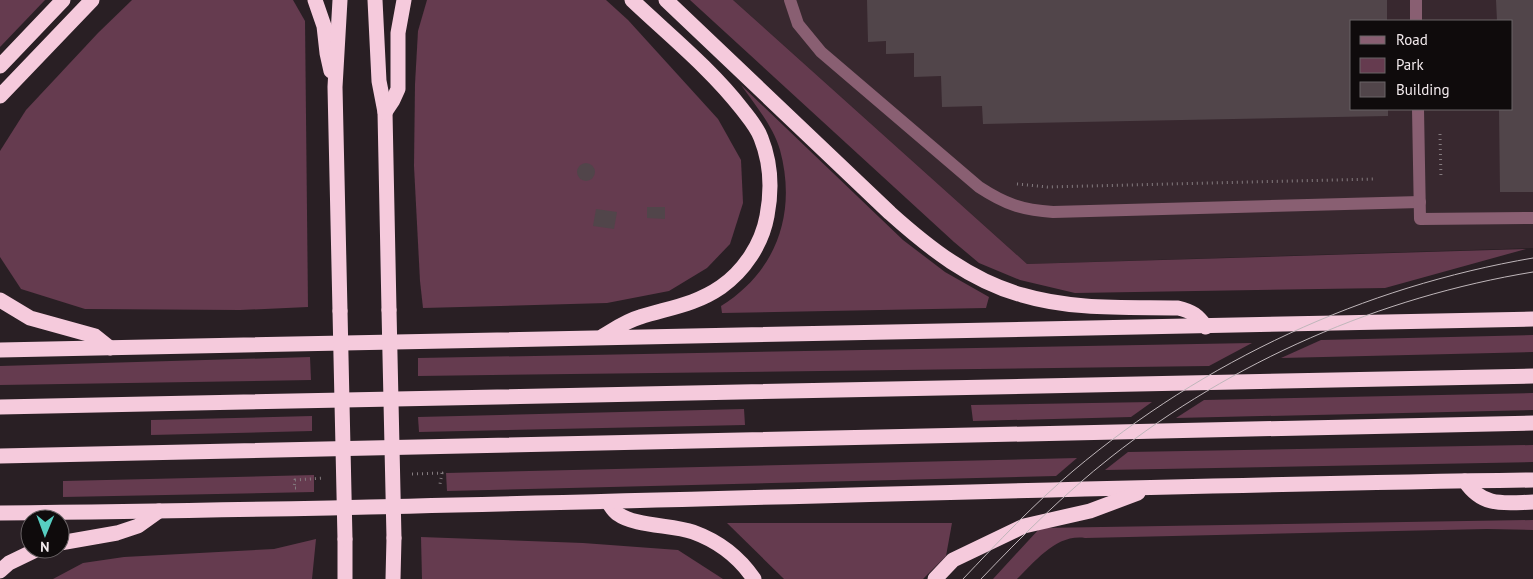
<svg xmlns="http://www.w3.org/2000/svg" width="1533" height="579" viewBox="0 0 1533 579" font-family="'PT Sans',sans-serif">
<style>
.built{fill:#38282f;fill-rule:evenodd}
.green{fill:#653b4f}
.building{fill:#51454a}
.lines{fill:none;stroke-linecap:round;stroke-linejoin:round}
.path{stroke:#847b7f;stroke-width:3;stroke-dasharray:1 4;stroke-linecap:butt}
.minor{stroke:#895f72;stroke-width:12}
.highway{stroke:#f5cadc;stroke-width:15}
.tram{stroke:#bfb6ba;stroke-width:1}
.highway-bridge{stroke:#f5cadc;stroke-width:15}
</style>
<rect width="100%" height="100%" fill="#291f24"/>
<path class="built" d="M 733,0 L 1533,0 L 1533,248 L 1027,264 ZM 1352,21 L 1512,21 L 1512,109 L 1352,109 Z"/>
<g class="green">
<path d="M 0,0 L 45,0 L 0,47 Z"/>
<path d="M 132,0 L 293,0 L 305,21 L 308,307 L 240,310 L 85,309 L 21,289 L 0,257 L 0,151 L 26,110 L 98,33 Z"/>
<path d="M 427,0 L 606,0 L 628,20 L 718,119 L 741,160 L 743,203 L 730,244 L 707,268 L 669,291 L 607,303 L 423,308 L 420,281 L 414,166 L 415,84 L 418,31 Z"/>
<path d="M 690,0 L 733,0 L 1027,264 L 1526,249 L 1385,288 L 1075,293 L 1020,280 L 979,263 L 954,242 Z"/>
<path d="M 741,85 L 903,240 L 945,272 L 989,297 L 986,308 L 722,313 L 721,306 C 777,271 797,213 780,150 C 773,126 755,105 741,85 Z"/>
<path d="M 1533,335 L 1533,352 L 1281,358 L 1321,340 Z"/>
<path d="M 1252,343 L 1209,366 L 418,376 L 418,358 Z"/>
<path d="M 310,357 L 311,380 L 0,385 L 0,366 Z"/>
<path d="M 1533,393 L 1533,410 L 1176,418 L 1204,400 Z"/>
<path d="M 1152,402 L 1131,417 L 973,421 L 971,405 Z"/>
<path d="M 744,409 L 745,425 L 419,432 L 418,417 Z"/>
<path d="M 312,416 L 312,431 L 151,435 L 151,420 Z"/>
<path d="M 1533,445 L 1533,462 L 1105,470 L 1128,452 Z"/>
<path d="M 1077,458 L 1056,476 L 447,491 L 446,473 Z"/>
<path d="M 314,475 L 314,492 L 63,497 L 63,481 Z"/>
<path d="M 1533,520 L 1533,530 L 1487,529 L 1085,538 C 1056,534 1036,561 1017,579 L 993,579 L 1040,528 Z"/>
<path d="M 727,523 L 952,523 L 946,556 L 923,579 L 784,579 Z"/>
<path d="M 421,537 L 583,543 L 678,550 L 723,579 L 422,579 Z"/>
<path d="M 316,539 L 312,579 L 53,579 L 83,563 L 124,557 L 274,549 Z"/>
</g>
<g class="building">
<path d="M 867,0 L 1387,0 L 1387,21 L 1352,21 L 1352,109 L 1388,109 L 1388,116 L 983,124 L 982,106 L 942,107 L 941,76 L 914,77 L 914,53 L 886,54 L 886,41 L 868,42 Z"/>
<path d="M 1496,0 L 1533,0 L 1533,192 L 1500,192 L 1499,109 L 1512,109 L 1512,21 L 1497,21 Z"/>
<circle cx="586" cy="172" r="9"/>
<path d="M 647,207 L 665,207 L 665,219 L 647,218 Z"/>
<path d="M 596,209 L 617,212 L 614,229 L 593,226 Z"/>
</g>
<g class="lines">
<g class="path">
<path d="M 1440,134 L 1441,179"/>
<path d="M 1017,184 L 1047,187 L 1374,179"/>
<path d="M 412,474 L 442,473 L 440,484"/>
<path d="M 296,488 L 294,488 L 295,480 L 324,478"/>
</g>
<g class="minor">
<path d="M 790,0 L 798,24 L 821,52 L 979,187 C 1005,204 1022,210 1053,212 L 1420,202"/>
<path d="M 1416,0 L 1416,21"/>
<path d="M 1418,109 L 1420,219 L 1533,218"/>
</g>
<g class="highway">
<path d="M 315,0 L 324,26 L 327,53 L 331,71"/>
<path d="M 340,0 L 335,87 L 340,311"/>
<path d="M 375,0 L 379,81 L 385,112 L 389,310"/>
<path d="M 666,0 L 890,213 C 929,248 971,281 1022,295 C 1072,310 1127,307 1178,308 C 1192,311 1198,316 1206,327"/>
<path d="M 0,66 L 63,0"/>
<path d="M 0,96 L 92,0"/>
<path d="M 385,112 L 393,100 L 398,89 L 398,33 L 404,0"/>
<path d="M 0,300 L 30,318 L 95,336 L 110,348"/>
<path d="M 603,336 C 615,329 626,321 640,317 C 668,308 695,305 721,287 C 744,271 762,244 767,216 C 772,190 771,163 761,138 C 757,127 749,118 742,109 C 711,69 669,35 632,0"/>
<path d="M 0,350 L 1533,319"/>
<path d="M 0,407 L 1533,376"/>
<path d="M 0,456 L 1533,423"/>
<path d="M 1465,481 C 1483,508 1505,503 1533,502"/>
<path d="M 608,502 C 611,506 613,511 618,514 C 634,526 673,525 693,532 C 718,541 739,557 754,579"/>
<path d="M 0,513 C 511,508 1022,487 1533,480"/>
<path d="M 345,539 L 345,579"/>
<path d="M 60,543 L 117,533 L 138,526 L 159,511"/>
<path d="M 0,571 L 9,563 L 38,549"/>
<path d="M 393,579 L 394,538"/>
<path d="M 935,579 L 953,560 L 1024,526 L 1090,511 L 1138,493"/>
</g>
<g class="tram">
<path d="M 963,579 C 998,542 1034,504 1073,471 C 1205,360 1363,287 1533,258"/>
<path d="M 981,579 C 1022,536 1064,494 1111,457 C 1233,361 1380,297 1533,272"/>
</g>
<g class="highway-bridge">
<path d="M 389,310 L 394,538"/>
<path d="M 340,311 L 345,539"/>
</g>
</g>
<rect x="1350" y="20" width="162" height="90" fill="#0f0b0c" stroke="#6a6466"/>
<rect x="1360" y="36" width="25" height="8" fill="#895f72" stroke="#6a6466"/>
<text x="1396" y="45" font-size="15" fill="#f2eaed">Road</text>
<rect x="1360" y="58" width="25" height="15" fill="#653b4f" stroke="#6a6466"/>
<text x="1396" y="70" font-size="15" fill="#f2eaed">Park</text>
<rect x="1360" y="82" width="25" height="15" fill="#51454a" stroke="#6a6466"/>
<text x="1396" y="95" font-size="15" fill="#f2eaed">Building</text>
<g transform="translate(45 534) rotate(181)"><circle r="24" fill="#0f0b0c" stroke="#6a6466"/>
<path d="M0-4L9 19L0 12L-9 19Z" fill="#57cec2"/>
<text y="-8" font-size="14" font-weight="bold" text-anchor="middle" fill="#f2eaed">N</text>
</g>
</svg>
